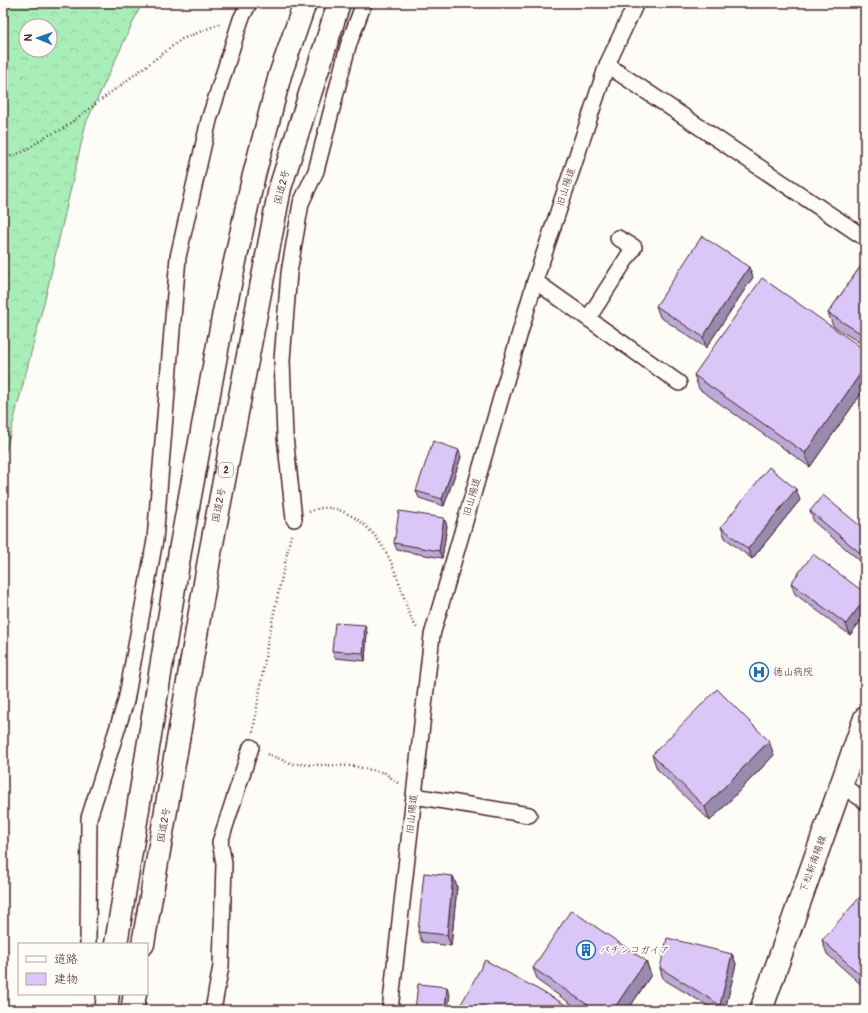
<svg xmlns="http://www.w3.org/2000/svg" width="868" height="1013" viewBox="0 0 868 1013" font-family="Pangolin,'Klee One',sans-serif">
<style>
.forest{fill:url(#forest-crowns);stroke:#7a8672;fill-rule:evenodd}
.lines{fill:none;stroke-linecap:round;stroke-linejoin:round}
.minor-casing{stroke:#4a1f2b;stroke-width:18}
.secondary-casing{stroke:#4a1f2b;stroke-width:25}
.trunk-casing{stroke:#4a1f2b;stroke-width:25}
.path{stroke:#4a1f2b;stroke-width:2.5;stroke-dasharray:1 3;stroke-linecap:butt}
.minor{stroke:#fdfcf7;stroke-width:15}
.secondary{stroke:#fdfcf7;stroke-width:22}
.trunk{stroke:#fdfcf7;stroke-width:22}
.wall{fill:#bbaad4;stroke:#4a1f2b}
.shaded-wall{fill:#998bad;stroke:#4a1f2b}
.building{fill:#dac6f7;stroke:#4a1f2b}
.labels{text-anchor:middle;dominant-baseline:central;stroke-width:3.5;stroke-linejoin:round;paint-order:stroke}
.shield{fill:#fdfcf7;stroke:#806168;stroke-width:1}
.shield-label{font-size:9px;font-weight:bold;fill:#4a1f2b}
.street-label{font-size:10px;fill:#4a1f2b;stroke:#fdfcf7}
.poi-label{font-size:10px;fill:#4a1f2b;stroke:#fdfcf7;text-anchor:start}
</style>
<defs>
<pattern id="forest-crowns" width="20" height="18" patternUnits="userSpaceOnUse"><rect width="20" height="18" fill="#a9eeb9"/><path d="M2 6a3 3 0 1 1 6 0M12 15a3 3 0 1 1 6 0" fill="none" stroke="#93cc9f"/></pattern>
</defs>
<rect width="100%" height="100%" fill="#fdfcf7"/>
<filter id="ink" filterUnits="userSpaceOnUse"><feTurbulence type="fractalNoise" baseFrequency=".025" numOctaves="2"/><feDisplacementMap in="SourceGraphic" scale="8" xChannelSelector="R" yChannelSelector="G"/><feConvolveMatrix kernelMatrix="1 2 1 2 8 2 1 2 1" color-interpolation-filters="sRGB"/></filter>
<g filter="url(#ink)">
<path class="forest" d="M 3,3 L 142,3 L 86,123 L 47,291 L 3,462 ZM 26,26 L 50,26 L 50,50 L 26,50 Z"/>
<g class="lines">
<g class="minor-casing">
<g id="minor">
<path d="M 607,65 L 865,238"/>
<path d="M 535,281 L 679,383"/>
<path d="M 589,317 L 634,247 L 618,238"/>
<path d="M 294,519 L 285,436 L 282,360 L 289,273 L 301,203 L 316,171 L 348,46 L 364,3"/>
<path d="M 841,785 L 865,801"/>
<path d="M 414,796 L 529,815"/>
<path d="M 88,944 L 89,818 L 126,701 L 155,540 L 178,257 L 209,120 L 241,19 L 249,3"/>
<path d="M 213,1010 L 221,966 L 224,863 L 220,842 L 251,747"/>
<path d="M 390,1010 L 432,635 L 535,281 L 607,65 L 636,3"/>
</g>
</g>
<g class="secondary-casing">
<path id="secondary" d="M 761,1010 L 865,718"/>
</g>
<g class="trunk-casing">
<g id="trunk">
<path d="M 116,944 L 181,545 L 224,312 L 253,179 L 280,75 L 305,3"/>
<path d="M 143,944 L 210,554 L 280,188 L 339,3"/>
<path d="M 106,1010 L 108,994"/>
<path d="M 132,1010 L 135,994"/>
</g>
</g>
<g class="path">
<path d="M 3,159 L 25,151 L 46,136 L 61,130 L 182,39 L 222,23"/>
<path d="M 309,512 C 324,505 335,507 350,515 C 380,531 393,563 403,594 C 406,605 410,619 417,628"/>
<path d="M 253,732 L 268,640 L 291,535"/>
<path d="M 267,754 L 293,764 L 353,766 L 385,773 L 399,784"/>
</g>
<use href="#minor" class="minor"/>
<use href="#secondary" class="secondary"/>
<use href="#trunk" class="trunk"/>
</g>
<g class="wall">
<path d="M 865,260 L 865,346 L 833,326 L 828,313 Z"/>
<path d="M 753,277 L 706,348 L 660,317 L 656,306 Z"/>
<path d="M 865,350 L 865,388 L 810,467 L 699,389 L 694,375 Z"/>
<path d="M 461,457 L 444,506 L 419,498 L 416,491 Z"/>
<path d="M 800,500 L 752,559 L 725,538 L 721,527 Z"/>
<path d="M 810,511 L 865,530 L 865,565 L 814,522 Z"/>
<path d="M 444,518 L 447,526 L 442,558 L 397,550 L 394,543 Z"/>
<path d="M 791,583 L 865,593 L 865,615 L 850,635 L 795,594 Z"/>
<path d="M 367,632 L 365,661 L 335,658 L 332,651 Z"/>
<path d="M 652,755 L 774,755 L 710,821 L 657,769 Z"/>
<path d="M 453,876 L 457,887 L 451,946 L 422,942 L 418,932 Z"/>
<path d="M 865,902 L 865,988 L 827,954 L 822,940 Z"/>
<path d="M 732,954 L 736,964 L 725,1010 L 715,1010 L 663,979 L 660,968 Z"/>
<path d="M 646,961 L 651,975 L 628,1010 L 580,1010 L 538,981 L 533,968 Z"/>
</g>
<g class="shaded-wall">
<path d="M 749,267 L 753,277 L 706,348 L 703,337 Z"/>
<path d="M 865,367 L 865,388 L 810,467 L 805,453 Z"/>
<path d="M 459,450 L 461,457 L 444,506 L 442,499 Z"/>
<path d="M 796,489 L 800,500 L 752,559 L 748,549 Z"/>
<path d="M 444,518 L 447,526 L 442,558 L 439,551 Z"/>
<path d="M 865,599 L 865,615 L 850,635 L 846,624 Z"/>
<path d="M 365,625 L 367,632 L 365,661 L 363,653 Z"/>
<path d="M 769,741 L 774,755 L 710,821 L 705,807 Z"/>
<path d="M 453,876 L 457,887 L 451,946 L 447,935 Z"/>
<path d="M 732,954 L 736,964 L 725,1010 L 722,1010 L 720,1005 Z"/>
<path d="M 646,961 L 651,975 L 628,1010 L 613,1010 Z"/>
<path d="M 447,987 L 450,994 L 448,1010 L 445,1010 Z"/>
</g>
<g class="building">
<path d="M 702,236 L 749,267 L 703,337 L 656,306 Z"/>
<path d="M 865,260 L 865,336 L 828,313 Z"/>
<path d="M 762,278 L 865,350 L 865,367 L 805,453 L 694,375 Z"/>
<path d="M 433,441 L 459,450 L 442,499 L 416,491 Z"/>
<path d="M 769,467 L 796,489 L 748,549 L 721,527 Z"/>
<path d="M 823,495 L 865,530 L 865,557 L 810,511 Z"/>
<path d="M 399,511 L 444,518 L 439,551 L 394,543 Z"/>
<path d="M 813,554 L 865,593 L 865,599 L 846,624 L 791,583 Z"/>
<path d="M 335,623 L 365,625 L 363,653 L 332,651 Z"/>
<path d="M 717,689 L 769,741 L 705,807 L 652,755 Z"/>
<path d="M 424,873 L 453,876 L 447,935 L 418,932 Z"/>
<path d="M 860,897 L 865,902 L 865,979 L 822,940 Z"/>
<path d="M 571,910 L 646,961 L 613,1010 L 595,1010 L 533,968 Z"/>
<path d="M 667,938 L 732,954 L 720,1005 L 660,968 Z"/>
<path d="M 485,960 L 575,1010 L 458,1010 Z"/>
<path d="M 418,984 L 447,987 L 445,1010 L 415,1010 Z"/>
</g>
</g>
<defs>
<g id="hospital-ring" transform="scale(1)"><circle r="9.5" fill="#fdfcf7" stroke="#1f6fb2" stroke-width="1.5"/><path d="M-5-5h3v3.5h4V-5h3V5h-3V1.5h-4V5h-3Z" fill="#1f6fb2"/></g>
<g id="building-ring" transform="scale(1)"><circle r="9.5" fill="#fdfcf7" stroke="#1f6fb2" stroke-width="1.5"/><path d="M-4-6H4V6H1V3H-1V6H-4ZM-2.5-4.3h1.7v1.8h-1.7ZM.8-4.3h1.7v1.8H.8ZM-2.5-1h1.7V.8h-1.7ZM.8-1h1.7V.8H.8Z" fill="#1f6fb2"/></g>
</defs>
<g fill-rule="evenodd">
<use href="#hospital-ring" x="759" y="672"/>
<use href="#building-ring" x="586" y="950"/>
</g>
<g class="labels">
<rect class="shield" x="219" y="463" width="14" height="14" rx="3"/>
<g class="shield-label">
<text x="226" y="470">2</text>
</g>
<g class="street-label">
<text transform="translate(282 187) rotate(-76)">国道2号</text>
<text transform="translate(566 187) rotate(-72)">旧山陽道</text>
<text transform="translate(472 497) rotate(-74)">旧山陽道</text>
<text transform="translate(219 505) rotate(-79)">国道2号</text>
<text transform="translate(412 814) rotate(-84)">旧山陽道</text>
<text transform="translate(164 825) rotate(-80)">国道2号</text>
<text transform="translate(813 864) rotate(-70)">下松新南陽線</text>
</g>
<g class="poi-label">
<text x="773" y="672">徳山病院</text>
<text x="600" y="950">パチンコガイア</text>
</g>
</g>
<rect width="868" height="1013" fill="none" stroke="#fdfcf7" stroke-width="16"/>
<rect x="8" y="8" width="852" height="997" fill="none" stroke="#4a1f2b" stroke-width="1.5" filter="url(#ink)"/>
<rect x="18" y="943" width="130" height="52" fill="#fdfcf7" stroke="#b5a4a5"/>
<rect x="26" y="956" width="20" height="6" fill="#fdfcf7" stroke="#b5a4a5"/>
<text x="54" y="963" font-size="12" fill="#4a1f2b">道路</text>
<rect x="26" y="973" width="20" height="12" fill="#dac6f7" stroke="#b5a4a5"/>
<text x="54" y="983" font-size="12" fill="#4a1f2b">建物</text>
<g transform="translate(38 38) rotate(272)"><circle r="19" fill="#fdfcf7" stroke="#b5a4a5"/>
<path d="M0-3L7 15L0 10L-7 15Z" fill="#1f6fb2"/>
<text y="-6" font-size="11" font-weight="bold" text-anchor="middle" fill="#4a1f2b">N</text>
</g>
</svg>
